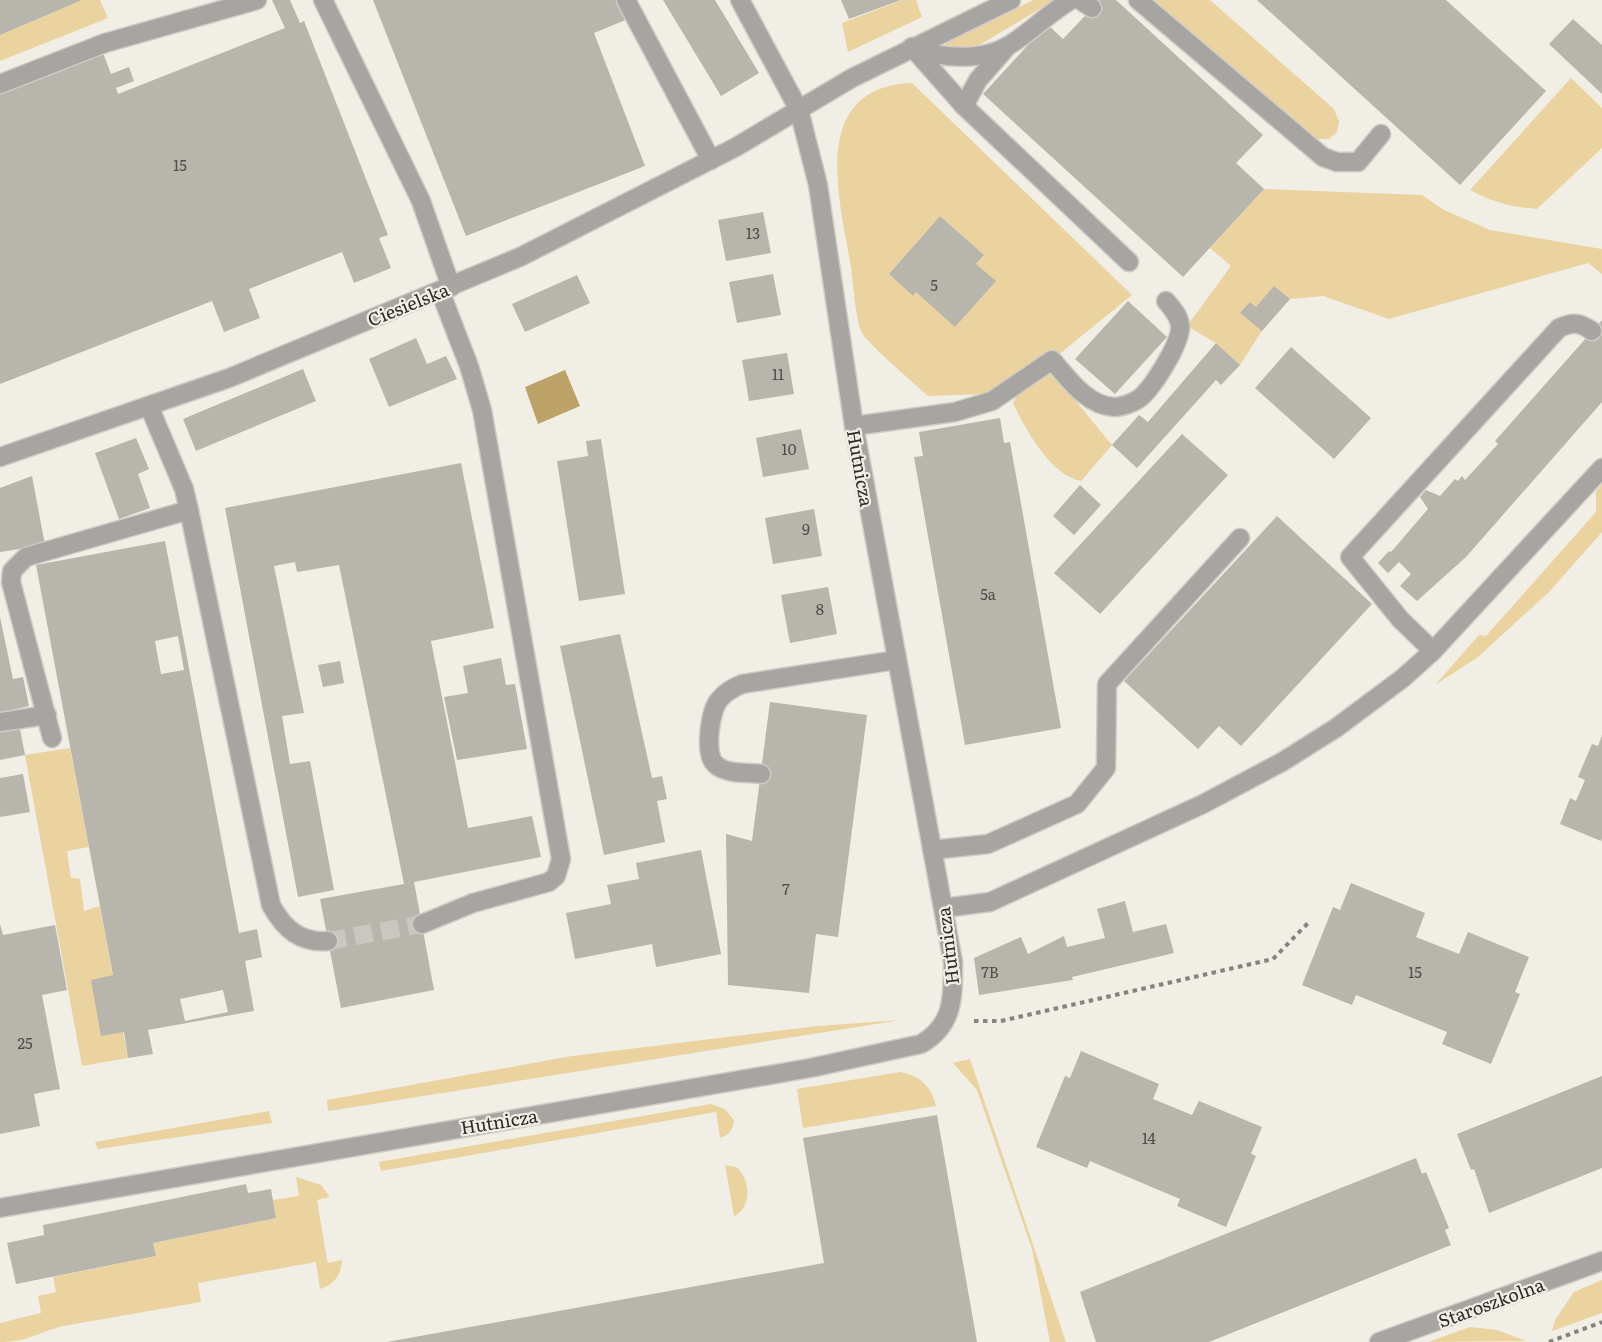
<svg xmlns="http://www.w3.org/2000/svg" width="1602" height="1342" viewBox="0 0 1602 1342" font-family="Literata,serif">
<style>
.green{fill:#ead39e;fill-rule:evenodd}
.water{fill:#bca266}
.building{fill:#b8b5ad;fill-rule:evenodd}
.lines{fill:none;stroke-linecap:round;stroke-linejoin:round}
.minor-tunnel{stroke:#cac7c0;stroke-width:18;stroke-dasharray:18 9;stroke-linecap:butt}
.minor-casing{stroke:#cecbc4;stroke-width:21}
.path{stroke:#85837e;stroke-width:4;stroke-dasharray:4.5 4.5;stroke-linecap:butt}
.minor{stroke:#a6a5a2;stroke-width:18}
.labels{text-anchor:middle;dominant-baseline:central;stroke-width:4.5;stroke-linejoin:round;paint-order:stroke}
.number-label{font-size:15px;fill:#4f4e49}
.street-label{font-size:18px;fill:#2c2b28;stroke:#f1eee6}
</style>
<rect width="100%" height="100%" fill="#f1eee6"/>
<g class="green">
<path d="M 82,0 L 100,0 L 108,18 L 0,61 L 0,35 Z"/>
<path d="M 902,0 L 916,0 L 922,17 L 848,52 L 842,23 Z"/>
<path d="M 1034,0 L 1055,0 L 976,47 L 943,48 L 950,39 Z"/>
<path d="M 1152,0 L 1210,0 L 1334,109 L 1339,122 L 1337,132 L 1329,139 L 1310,139 Z"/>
<path d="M 1571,78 L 1602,108 L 1602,148 L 1537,209 C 1512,207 1492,202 1470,190 Z"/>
<path d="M 912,83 L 1132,295 L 1052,360 L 988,394 L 928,396 C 916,385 867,343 862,333 C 855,319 853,278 850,261 C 838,195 810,87 912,83 ZM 940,216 L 984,255 L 976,264 L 995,281 L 916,292 L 913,296 L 889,274 Z"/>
<path d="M 1264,189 L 1422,195 L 1444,210 L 1490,230 L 1602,249 L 1602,274 L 1588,263 L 1389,319 L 1323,296 L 1290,299 L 1262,331 L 1240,365 L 1216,343 L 1187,326 L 1231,266 L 1210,248 Z"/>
<path d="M 1051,371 L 1112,445 L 1081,481 C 1051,476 1025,429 1013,403 L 1019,392 Z"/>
<path d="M 1602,484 L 1602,532 L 1549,592 L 1478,657 L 1435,685 L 1479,635 L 1486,636 L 1596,512 L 1596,491 Z"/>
<path d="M 70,748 L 89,847 L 67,851 L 71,878 L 80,879 L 84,911 L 100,906 L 128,1058 L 82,1066 L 25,755 Z"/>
<path d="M 901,1020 L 329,1111 L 328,1111 L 327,1100 L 572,1056 L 818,1026 Z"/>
<path d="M 970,1059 L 1066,1342 L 1050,1342 L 1032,1249 L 977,1090 L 953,1063 Z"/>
<path d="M 900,1072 C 919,1075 932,1087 936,1106 L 803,1128 L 797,1089 Z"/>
<path d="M 711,1104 L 725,1109 L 734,1120 C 733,1129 730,1135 720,1138 L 716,1112 L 381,1171 L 379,1162 Z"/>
<path d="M 269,1111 L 272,1123 L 98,1149 L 95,1142 Z"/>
<path d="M 725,1165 L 736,1167 C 751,1179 752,1208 734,1216 Z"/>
<path d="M 296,1177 L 321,1185 L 330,1197 L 317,1200 L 327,1260 L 328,1263 L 342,1260 C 341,1275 335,1284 320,1289 L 316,1262 L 198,1283 L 201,1302 L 63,1326 C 37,1333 27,1342 0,1342 L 0,1323 L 41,1313 L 38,1296 L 56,1292 L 53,1277 L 156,1256 L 153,1243 L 276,1218 L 273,1200 L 299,1196 Z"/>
<path d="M 1602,1280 L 1602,1313 L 1552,1331 L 1555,1320 L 1574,1292 Z"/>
<path d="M 1470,1327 L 1497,1330 L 1526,1341 L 1428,1342 Z"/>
</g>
<path class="water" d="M 565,370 L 580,406 L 538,424 L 525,387 Z"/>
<g class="building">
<path d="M 0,0 L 82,0 L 0,35 Z"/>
<path d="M 272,0 L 290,0 L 300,23 L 304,21 L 388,235 L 379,238 L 391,268 L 354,283 L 342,252 L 249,289 L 260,318 L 224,332 L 212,301 L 0,384 L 0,94 L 103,53 L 111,74 L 129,67 L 134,81 L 116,88 L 118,94 L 285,28 Z"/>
<path d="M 373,0 L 617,0 L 628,19 L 594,33 L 645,166 L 466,236 Z"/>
<path d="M 663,0 L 715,0 L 759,73 L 721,96 Z"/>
<path d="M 841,0 L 901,0 L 849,19 Z"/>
<path d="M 1100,0 L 1116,0 L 1263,135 L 1236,163 L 1264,189 L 1183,277 L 983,94 L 1047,24 L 1063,39 Z"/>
<path d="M 1257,0 L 1446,0 L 1546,91 L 1460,185 Z"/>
<path d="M 1573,19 L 1602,45 L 1602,94 L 1549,44 Z"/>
<path d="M 763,212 L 771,253 L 726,261 L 718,220 Z"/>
<path d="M 940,216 L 984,255 L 976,264 L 996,281 L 955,327 L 916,292 L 913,296 L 889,274 Z"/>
<path d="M 773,274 L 781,315 L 737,323 L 729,282 Z"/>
<path d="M 577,275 L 590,303 L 525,332 L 512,304 Z"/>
<path d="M 1274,286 L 1290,299 L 1262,331 L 1240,313 L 1250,302 L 1256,307 Z"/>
<path d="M 1128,301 L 1167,337 L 1115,394 L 1075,359 Z"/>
<path d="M 1602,320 L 1602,402 L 1466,557 L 1417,601 L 1400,586 L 1411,574 L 1399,562 L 1388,573 L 1378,563 L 1389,551 L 1391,552 L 1428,509 L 1420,497 L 1426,490 L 1440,496 L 1455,479 L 1458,481 L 1462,476 L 1465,480 L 1498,444 L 1495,441 Z"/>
<path d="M 416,338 L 427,364 L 446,356 L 457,379 L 389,407 L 369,359 Z"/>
<path d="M 1216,343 L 1240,365 L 1221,385 L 1216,380 L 1137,468 L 1112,445 L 1139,415 L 1148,422 Z"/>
<path d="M 1291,347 L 1371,418 L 1334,459 L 1255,388 Z"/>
<path d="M 787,353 L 794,394 L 749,401 L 742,360 Z"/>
<path d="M 303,369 L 316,401 L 196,451 L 183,419 Z"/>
<path d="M 1000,418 L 1004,443 L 1010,442 L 1061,728 L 965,745 L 914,457 L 923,456 L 919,432 Z"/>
<path d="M 801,429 L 809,469 L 763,477 L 756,438 Z"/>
<path d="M 1182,434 L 1228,475 L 1100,614 L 1054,573 Z"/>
<path d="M 136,438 L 149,469 L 138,474 L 150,508 L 119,519 L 95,453 Z"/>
<path d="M 601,439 L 625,594 L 579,601 L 557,461 L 588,456 L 586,441 Z"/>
<path d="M 461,463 L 494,628 L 431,641 L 468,828 L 532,816 L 541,857 L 414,882 L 434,990 L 341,1008 L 320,899 L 404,884 L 339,565 L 297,572 L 295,562 L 274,566 L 304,713 L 282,716 L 290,764 L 310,761 L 334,890 L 298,897 L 225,508 Z"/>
<path d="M 32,476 L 45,545 L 0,552 L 0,488 Z"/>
<path d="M 1080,485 L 1101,505 L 1074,535 L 1053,516 Z"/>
<path d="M 814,509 L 822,556 L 773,564 L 765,518 Z"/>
<path d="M 1277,516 L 1372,604 L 1241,746 L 1219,726 L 1198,749 L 1124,681 Z"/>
<path d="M 165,541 L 239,933 L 257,929 L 262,957 L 245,961 L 254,1011 L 148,1030 L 153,1054 L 128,1058 L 124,1032 L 101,1036 L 91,980 L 113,975 L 36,565 ZM 178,636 L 184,670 L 161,674 L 155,641 ZM 223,990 L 228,1012 L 185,1021 L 180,999 Z"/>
<path d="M 828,587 L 837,634 L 790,643 L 781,595 Z"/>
<path d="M 0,617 L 13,679 L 23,677 L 29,706 L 0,713 Z"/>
<path d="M 620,634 L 652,778 L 662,776 L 667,799 L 657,801 L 665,842 L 604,855 L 560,646 Z"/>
<path d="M 501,658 L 506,685 L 515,684 L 527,749 L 457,760 L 444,697 L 468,693 L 463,666 Z"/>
<path d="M 340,661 L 344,683 L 323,687 L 318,665 Z"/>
<path d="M 770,702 L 867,715 L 838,937 L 816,934 L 809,993 L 728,985 L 726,834 L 752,841 Z"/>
<path d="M 19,724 L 25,755 L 0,760 L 0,728 Z"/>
<path d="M 1602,735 L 1602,839 L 1601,841 L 1560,824 L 1570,798 L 1576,801 L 1585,780 L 1578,777 L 1592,744 L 1598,746 Z"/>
<path d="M 23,774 L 30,812 L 0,817 L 0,778 Z"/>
<path d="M 701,850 L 721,954 L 656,967 L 652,944 L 575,959 L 566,913 L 611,904 L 607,885 L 639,879 L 636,863 Z"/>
<path d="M 1351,883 L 1425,913 L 1416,937 L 1459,954 L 1468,932 L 1529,957 L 1515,992 L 1520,994 L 1491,1064 L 1442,1044 L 1447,1032 L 1356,995 L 1352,1005 L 1302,985 L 1333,907 L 1340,910 Z"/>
<path d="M 1125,901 L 1133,932 L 1166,924 L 1174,953 L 1072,977 L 1073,980 L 979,995 L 974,958 L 1021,937 L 1028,954 L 1064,936 L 1067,947 L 1105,938 L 1097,909 Z"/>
<path d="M 0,924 L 3,935 L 55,925 L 67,990 L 42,995 L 60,1089 L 34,1094 L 40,1126 L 0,1134 Z"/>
<path d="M 1081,1051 L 1159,1084 L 1153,1099 L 1192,1115 L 1199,1101 L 1262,1127 L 1251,1154 L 1256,1156 L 1226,1227 L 1177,1206 L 1180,1199 L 1090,1161 L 1087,1168 L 1036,1147 L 1065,1076 L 1070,1078 Z"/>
<path d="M 1602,1076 L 1602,1168 L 1489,1213 L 1474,1169 L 1471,1170 L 1457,1134 Z"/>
<path d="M 937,1115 L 977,1342 L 387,1342 L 824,1263 L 803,1138 Z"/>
<path d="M 1416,1158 L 1422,1174 L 1426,1172 L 1449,1228 L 1445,1230 L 1451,1245 L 1209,1342 L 1096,1342 L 1080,1292 Z"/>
<path d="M 246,1184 L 248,1193 L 271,1189 L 276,1218 L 153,1243 L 156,1256 L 16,1284 L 7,1243 L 44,1235 L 43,1225 Z"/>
</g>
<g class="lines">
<path class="minor-tunnel" d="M 328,941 L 422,924"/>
<g class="minor-casing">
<g id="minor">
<path d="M 323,0 L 421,201 L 451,287"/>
<path d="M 626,0 L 711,160"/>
<path d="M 1080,0 L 1092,8"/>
<path d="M 1138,0 L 1323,157 L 1337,162 L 1358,162 L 1381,134"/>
<path d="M 912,47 L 964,106 L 1129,262"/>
<path d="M 912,47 C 941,59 983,62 1011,44 C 1032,31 1049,13 1071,0"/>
<path d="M 0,84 L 105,43 L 257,0"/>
<path d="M 964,106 L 978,80 L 1005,49"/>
<path d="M 149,406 L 184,489 L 189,510 L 271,905 C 284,929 300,943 328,941"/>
<path d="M 854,426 L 955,412 L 992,401 L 1052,360 C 1069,379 1086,405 1114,407 C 1122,407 1133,403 1140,398 C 1153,387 1182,342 1180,325 C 1179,316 1172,308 1166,301"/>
<path d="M 0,457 L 229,378 L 520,257 L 736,147 L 852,78 L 1011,0"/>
<path d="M 1433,651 L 1602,468"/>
<path d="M 0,722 L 47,715"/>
<path d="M 52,738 L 11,582 L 12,571 L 26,557 L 189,510"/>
<path d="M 761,774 C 747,772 726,775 715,764 C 704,754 710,711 719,700 C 725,692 733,688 742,684 L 896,660"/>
<path d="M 932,850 L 988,844 L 1077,804 L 1106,768 L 1107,684 L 1240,538"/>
<path d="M 944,908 L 990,902 L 1203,804 L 1282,762 L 1336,728 L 1403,678 L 1433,651 L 1400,619 L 1350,557 L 1559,328 C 1573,322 1579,322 1592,331"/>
<path d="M 422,924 L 473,903 L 549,882 L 556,876 L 561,859 L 482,410 L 469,366 L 440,291"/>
<path d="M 0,1208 L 810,1068 L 921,1044 C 954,1025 953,997 953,962 L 854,426 L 818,185 L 799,110 L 740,0"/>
<path d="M 1379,1342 L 1602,1261"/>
</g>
</g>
<g class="path">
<path d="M 974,1021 L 1001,1021 L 1273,959 L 1310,921"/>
<path d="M 1549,1342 L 1602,1322"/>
</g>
<use href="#minor" class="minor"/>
</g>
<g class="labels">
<g class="number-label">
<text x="180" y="164">15</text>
<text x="753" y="232">13</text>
<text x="934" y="284">5</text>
<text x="778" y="373">11</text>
<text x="789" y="448">10</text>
<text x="806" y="528">9</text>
<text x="988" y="593">5a</text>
<text x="820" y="608">8</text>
<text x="786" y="888">7</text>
<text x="990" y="971">7B</text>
<text x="1415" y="971">15</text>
<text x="25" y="1042">25</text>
<text x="1149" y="1137">14</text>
</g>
<g class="street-label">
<text transform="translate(408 304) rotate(-22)">Ciesielska</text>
<text transform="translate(861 468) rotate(80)">Hutnicza</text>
<text transform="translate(947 946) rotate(-97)">Hutnicza</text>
<text transform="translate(499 1121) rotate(-9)">Hutnicza</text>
<text transform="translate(1491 1302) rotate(-20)">Staroszkolna</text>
</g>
</g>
</svg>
